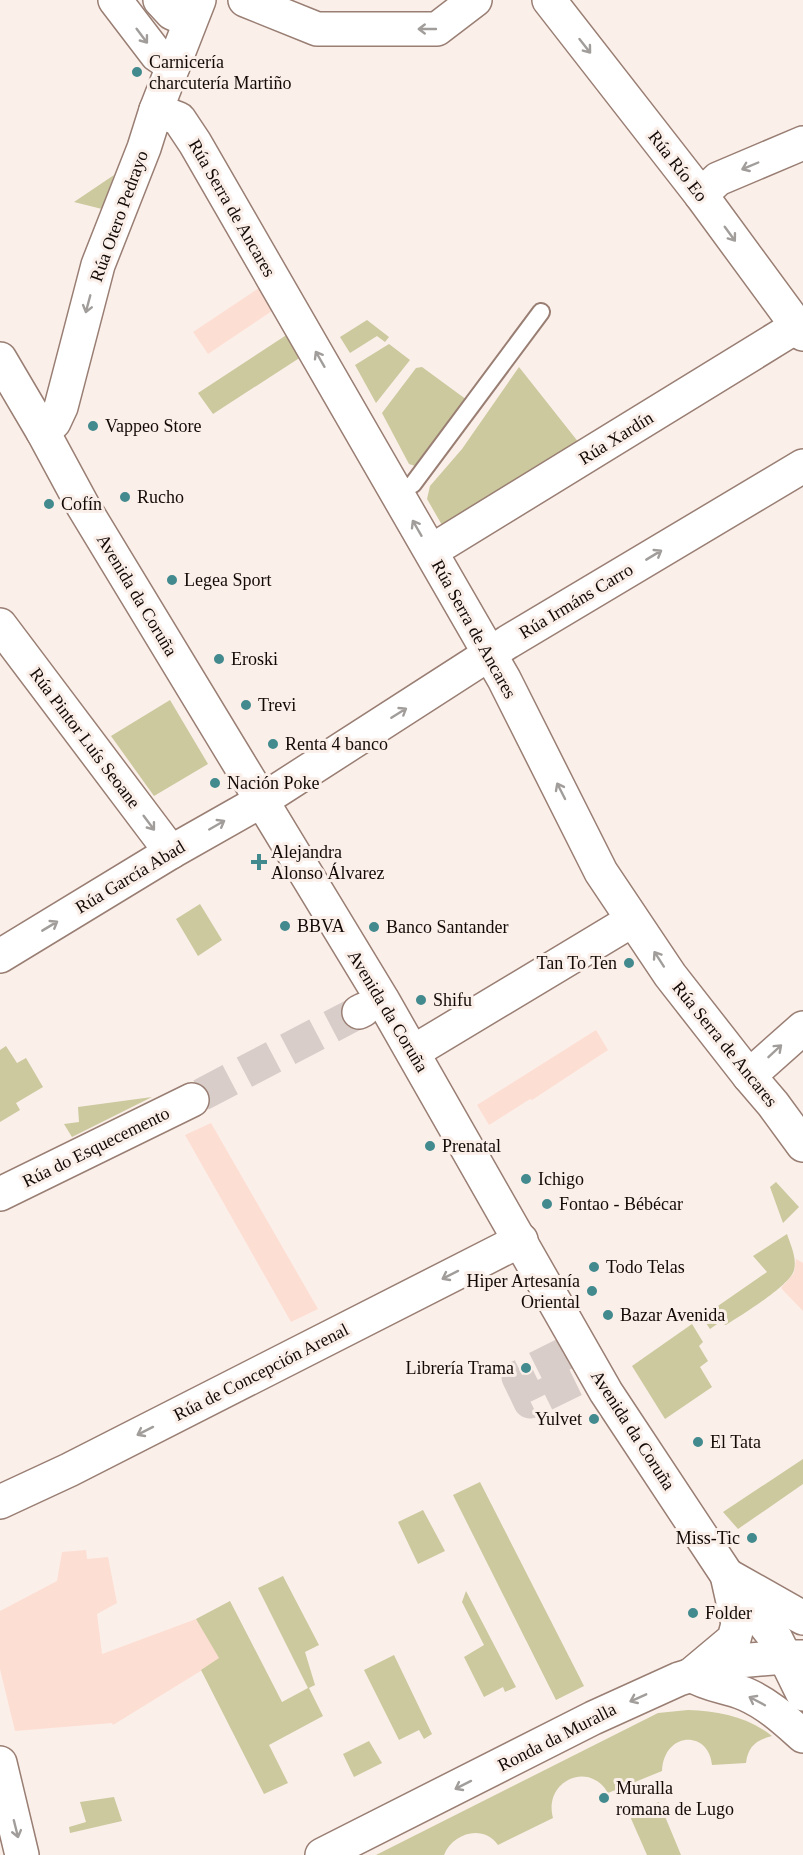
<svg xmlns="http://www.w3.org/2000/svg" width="803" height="1855" viewBox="0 0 803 1855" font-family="Georgia,serif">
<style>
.built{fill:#fdded3}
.green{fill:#cbc99d}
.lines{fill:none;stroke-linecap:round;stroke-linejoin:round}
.street-tunnel{stroke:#d8cdc8;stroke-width:33;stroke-dasharray:33 16;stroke-linecap:butt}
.lane-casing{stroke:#997e73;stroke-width:20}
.street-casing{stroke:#997e73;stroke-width:36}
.secondary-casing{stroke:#997e73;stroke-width:36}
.lane{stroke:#fff;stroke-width:16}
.street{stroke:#fff;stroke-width:33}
.secondary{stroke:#fff;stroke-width:33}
.oneway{stroke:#a19d9b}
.poi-dot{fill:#428a8e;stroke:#fbefea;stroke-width:2}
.labels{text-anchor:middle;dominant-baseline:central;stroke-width:6;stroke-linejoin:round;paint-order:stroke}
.poi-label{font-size:18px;fill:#130a06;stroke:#fbefea;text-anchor:start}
.street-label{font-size:18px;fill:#130a06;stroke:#fbefea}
</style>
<rect width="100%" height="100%" fill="#fbefea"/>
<g class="built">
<path d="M 265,284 L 278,307 L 208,354 L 193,332 Z"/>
<path d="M 596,1030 L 608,1050 L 532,1100 L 530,1099 L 489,1125 L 477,1105 Z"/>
<path d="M 211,1123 L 318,1309 L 291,1322 L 185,1135 Z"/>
<path d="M 796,1259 L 803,1263 L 803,1311 L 781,1288 L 794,1273 Z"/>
<path d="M 86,1550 L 87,1559 L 108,1557 L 117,1603 L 97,1614 L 102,1654 L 196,1619 L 220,1659 L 113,1725 L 112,1723 L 15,1731 L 0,1669 L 0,1611 L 57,1581 L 62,1552 Z"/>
</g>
<g class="green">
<path d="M 114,175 L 102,209 L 74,202 Z"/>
<path d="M 367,320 L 389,337 L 385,342 L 377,336 L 350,353 L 340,337 Z"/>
<path d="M 291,332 L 304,355 L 213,414 L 198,393 Z"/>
<path d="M 389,344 L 410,360 L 376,403 L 355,365 Z"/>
<path d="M 422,367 L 467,400 L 420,464 L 415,466 L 409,464 L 382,413 L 416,368 Z"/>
<path d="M 519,367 L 587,453 L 446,532 L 427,499 L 430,486 L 462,449 Z"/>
<path d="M 170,700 L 208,764 L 154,796 L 111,736 Z"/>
<path d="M 200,904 L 222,940 L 198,956 L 176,919 Z"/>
<path d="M 6,1046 L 17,1063 L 26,1058 L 43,1087 L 16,1103 L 20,1110 L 0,1122 L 0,1050 Z"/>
<path d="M 152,1097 L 72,1137 L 64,1124 L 79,1122 L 78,1107 Z"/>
<path d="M 776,1182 L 799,1207 L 783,1223 L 770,1187 Z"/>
<path d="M 787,1234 C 791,1246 797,1258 794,1270 C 791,1285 740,1316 726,1325 L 720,1322 L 710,1329 L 702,1317 L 767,1272 L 753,1256 Z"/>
<path d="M 692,1324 L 703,1342 L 699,1346 L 708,1361 L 700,1367 L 712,1387 L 665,1419 L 632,1366 Z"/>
<path d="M 803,1459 L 803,1484 L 738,1529 L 723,1512 Z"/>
<path d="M 480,1482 L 584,1686 L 556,1700 L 453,1495 Z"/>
<path d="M 423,1510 L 445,1551 L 418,1564 L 398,1522 Z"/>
<path d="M 283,1576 L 319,1645 L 305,1652 L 315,1685 L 309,1688 L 323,1716 L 269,1745 L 288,1783 L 264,1794 L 201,1670 L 219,1658 L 196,1619 L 230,1601 L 282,1702 L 308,1688 L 258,1588 Z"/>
<path d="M 466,1591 L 516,1687 L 505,1692 L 503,1687 L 484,1697 L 464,1657 L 484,1645 L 462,1602 Z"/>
<path d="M 394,1655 L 432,1734 L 424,1739 L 419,1730 L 399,1740 L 364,1670 Z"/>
<path d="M 688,1710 C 719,1711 748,1717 772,1736 C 757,1740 748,1746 746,1763 L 712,1765 C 709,1730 664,1731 662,1771 L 608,1793 C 589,1760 543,1781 553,1818 L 498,1845 C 483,1824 453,1833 444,1855 L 376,1855 L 658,1713 Z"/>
<path d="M 369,1741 L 382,1763 L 354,1777 L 343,1754 Z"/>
<path d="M 114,1797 L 122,1821 L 70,1833 L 69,1827 L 86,1822 L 80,1802 Z"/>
<path d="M 659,1802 L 681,1855 L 647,1855 L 629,1814 Z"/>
</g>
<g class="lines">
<g class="street-tunnel">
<path d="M 201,1095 L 359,1012"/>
<path d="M 566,1353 L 518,1377 L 530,1402 L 581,1377"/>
</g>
<g class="lane-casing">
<path id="lane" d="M 397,493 L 413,484 L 541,312"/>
</g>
<g class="street-casing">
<g id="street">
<path d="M 115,0 L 157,55 L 173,66"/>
<path d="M 160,0 L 172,13 L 190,21"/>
<path d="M 245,0 L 317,29 L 437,29 L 475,0"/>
<path d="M 549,0 L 701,195 L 803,334"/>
<path d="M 156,110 L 179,119 L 195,143 L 504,679 L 601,872 L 670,975 L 749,1076 L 773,1104 L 803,1145"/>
<path d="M 701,195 L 718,179 L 803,143"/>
<path d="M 43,432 L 54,422 L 61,407 L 98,265 L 144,148 L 156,110 L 199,0"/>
<path d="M 446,542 L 786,333"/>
<path d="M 0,625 L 171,852"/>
<path d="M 0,956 L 171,852 L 261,801 L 508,642 L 803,466"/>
<path d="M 359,1012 L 363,1010"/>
<path d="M 413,1052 L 621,927"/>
<path d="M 749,1076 L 803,1028"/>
<path d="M 0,1194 L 192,1100"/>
<path d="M 0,1502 L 69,1470 L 521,1240"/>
<path d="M 727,1575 L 776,1639 L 803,1694"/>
<path d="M 691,1675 C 709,1686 726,1686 745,1694 C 768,1704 785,1720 803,1736"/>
<path d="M 0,1763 L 22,1855"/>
</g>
</g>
<g class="secondary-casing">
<g id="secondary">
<path d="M 0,359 L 43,432 L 83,506 L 382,999 L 606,1392 L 727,1575 L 738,1624 L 734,1639 L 691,1675"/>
<path d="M 727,1575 L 803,1618"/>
<path d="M 322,1855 L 593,1718 L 679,1679 L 738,1661 L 785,1657 L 803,1657"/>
</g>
</g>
<use href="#lane" class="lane"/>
<use href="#street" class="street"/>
<use href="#secondary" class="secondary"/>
</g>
<defs><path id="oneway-shaft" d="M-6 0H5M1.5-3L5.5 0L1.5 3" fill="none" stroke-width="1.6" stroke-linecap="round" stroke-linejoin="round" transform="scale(1.5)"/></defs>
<g class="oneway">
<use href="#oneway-shaft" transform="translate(427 29) rotate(180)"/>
<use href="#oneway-shaft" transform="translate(142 36) rotate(53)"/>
<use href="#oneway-shaft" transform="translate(585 46) rotate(52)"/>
<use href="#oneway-shaft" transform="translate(750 166) rotate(157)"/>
<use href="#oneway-shaft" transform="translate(730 234) rotate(54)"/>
<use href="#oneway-shaft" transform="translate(88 304) rotate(105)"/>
<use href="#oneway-shaft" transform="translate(320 359) rotate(-120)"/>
<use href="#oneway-shaft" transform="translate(417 528) rotate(-120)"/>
<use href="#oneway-shaft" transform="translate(654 555) rotate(-31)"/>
<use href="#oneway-shaft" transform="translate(399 713) rotate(-32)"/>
<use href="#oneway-shaft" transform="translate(561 791) rotate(-117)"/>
<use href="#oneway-shaft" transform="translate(149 823) rotate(53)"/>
<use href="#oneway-shaft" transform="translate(217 825) rotate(-30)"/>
<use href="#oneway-shaft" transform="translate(50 926) rotate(-31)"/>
<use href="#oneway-shaft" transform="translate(659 959) rotate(-123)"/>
<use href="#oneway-shaft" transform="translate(775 1051) rotate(-43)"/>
<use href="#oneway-shaft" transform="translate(450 1275) rotate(153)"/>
<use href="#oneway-shaft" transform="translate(145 1431) rotate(153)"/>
<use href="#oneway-shaft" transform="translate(638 1698) rotate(156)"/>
<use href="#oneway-shaft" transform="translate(757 1701) rotate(-152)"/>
<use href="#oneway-shaft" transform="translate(463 1785) rotate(153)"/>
<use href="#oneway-shaft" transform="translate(16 1829) rotate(76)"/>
</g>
<g class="poi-dot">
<circle cx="137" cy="72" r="6"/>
<circle cx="93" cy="426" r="6"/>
<circle cx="125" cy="497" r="6"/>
<circle cx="49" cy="504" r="6"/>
<circle cx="172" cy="580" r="6"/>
<circle cx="219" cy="659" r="6"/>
<circle cx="246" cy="705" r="6"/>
<circle cx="273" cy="744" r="6"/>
<circle cx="215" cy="783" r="6"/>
<path d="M256 853h6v6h6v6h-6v6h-6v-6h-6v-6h6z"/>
<circle cx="285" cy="926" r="6"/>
<circle cx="374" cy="927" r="6"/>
<circle cx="629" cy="963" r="6"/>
<circle cx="421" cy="1000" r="6"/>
<circle cx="430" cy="1146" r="6"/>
<circle cx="526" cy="1179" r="6"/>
<circle cx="547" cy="1204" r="6"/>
<circle cx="594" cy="1267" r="6"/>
<circle cx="592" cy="1291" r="6"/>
<circle cx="608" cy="1315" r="6"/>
<circle cx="526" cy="1368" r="6"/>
<circle cx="594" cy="1419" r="6"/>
<circle cx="698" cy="1442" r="6"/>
<circle cx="752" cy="1538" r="6"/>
<circle cx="693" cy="1613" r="6"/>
<circle cx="604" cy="1798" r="6"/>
</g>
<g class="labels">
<g class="poi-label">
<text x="149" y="62">Carnicería<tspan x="149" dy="21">charcutería Martiño</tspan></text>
<text x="105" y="426">Vappeo Store</text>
<text x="137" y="497">Rucho</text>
<text x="61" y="504">Cofín</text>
<text x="184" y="580">Legea Sport</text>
<text x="231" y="659">Eroski</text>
<text x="258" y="705">Trevi</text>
<text x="285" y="744">Renta 4 banco</text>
<text x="227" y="783">Nación Poke</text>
<text x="271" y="852">Alejandra<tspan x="271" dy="21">Alonso Álvarez</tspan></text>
<text x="297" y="926">BBVA</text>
<text x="386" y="927">Banco Santander</text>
<text x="617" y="963" text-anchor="end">Tan To Ten</text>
<text x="433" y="1000">Shifu</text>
<text x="442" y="1146">Prenatal</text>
<text x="538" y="1179">Ichigo</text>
<text x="559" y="1204">Fontao - Bébécar</text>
<text x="606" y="1267">Todo Telas</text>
<text x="580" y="1281" text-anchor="end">Hiper Artesanía<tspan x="580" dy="21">Oriental</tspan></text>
<text x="620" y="1315">Bazar Avenida</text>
<text x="514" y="1368" text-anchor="end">Librería Trama</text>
<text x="582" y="1419" text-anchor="end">Yulvet</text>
<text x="710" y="1442">El Tata</text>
<text x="740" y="1538" text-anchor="end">Miss-Tic</text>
<text x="705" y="1613">Folder</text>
<text x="616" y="1788">Muralla<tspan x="616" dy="21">romana de Lugo</tspan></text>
</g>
<g class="street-label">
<text transform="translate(678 166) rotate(52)">Rúa Río Eo</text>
<text transform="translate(232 208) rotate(60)">Rúa Serra de Ancares</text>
<text transform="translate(119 216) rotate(-70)">Rúa Otero Pedrayo</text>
<text transform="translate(616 438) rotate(-32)">Rúa Xardín</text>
<text transform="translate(137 595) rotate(59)">Avenida da Coruña</text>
<text transform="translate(576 601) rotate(-31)">Rúa Irmáns Carro</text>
<text transform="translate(474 629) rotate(61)">Rúa Serra de Ancares</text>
<text transform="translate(85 738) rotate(53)">Rúa Pintor Luís Seoane</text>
<text transform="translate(130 877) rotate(-31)">Rúa García Abad</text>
<text transform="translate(388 1011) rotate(59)">Avenida da Coruña</text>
<text transform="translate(725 1044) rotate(51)">Rúa Serra de Ancares</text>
<text transform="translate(96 1147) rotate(-26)">Rúa do Esquecemento</text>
<text transform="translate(261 1372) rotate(-27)">Rúa de Concepción Arenal</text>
<text transform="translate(633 1430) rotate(57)">Avenida da Coruña</text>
<text transform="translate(557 1737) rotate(-27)">Ronda da Muralla</text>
</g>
</g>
</svg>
